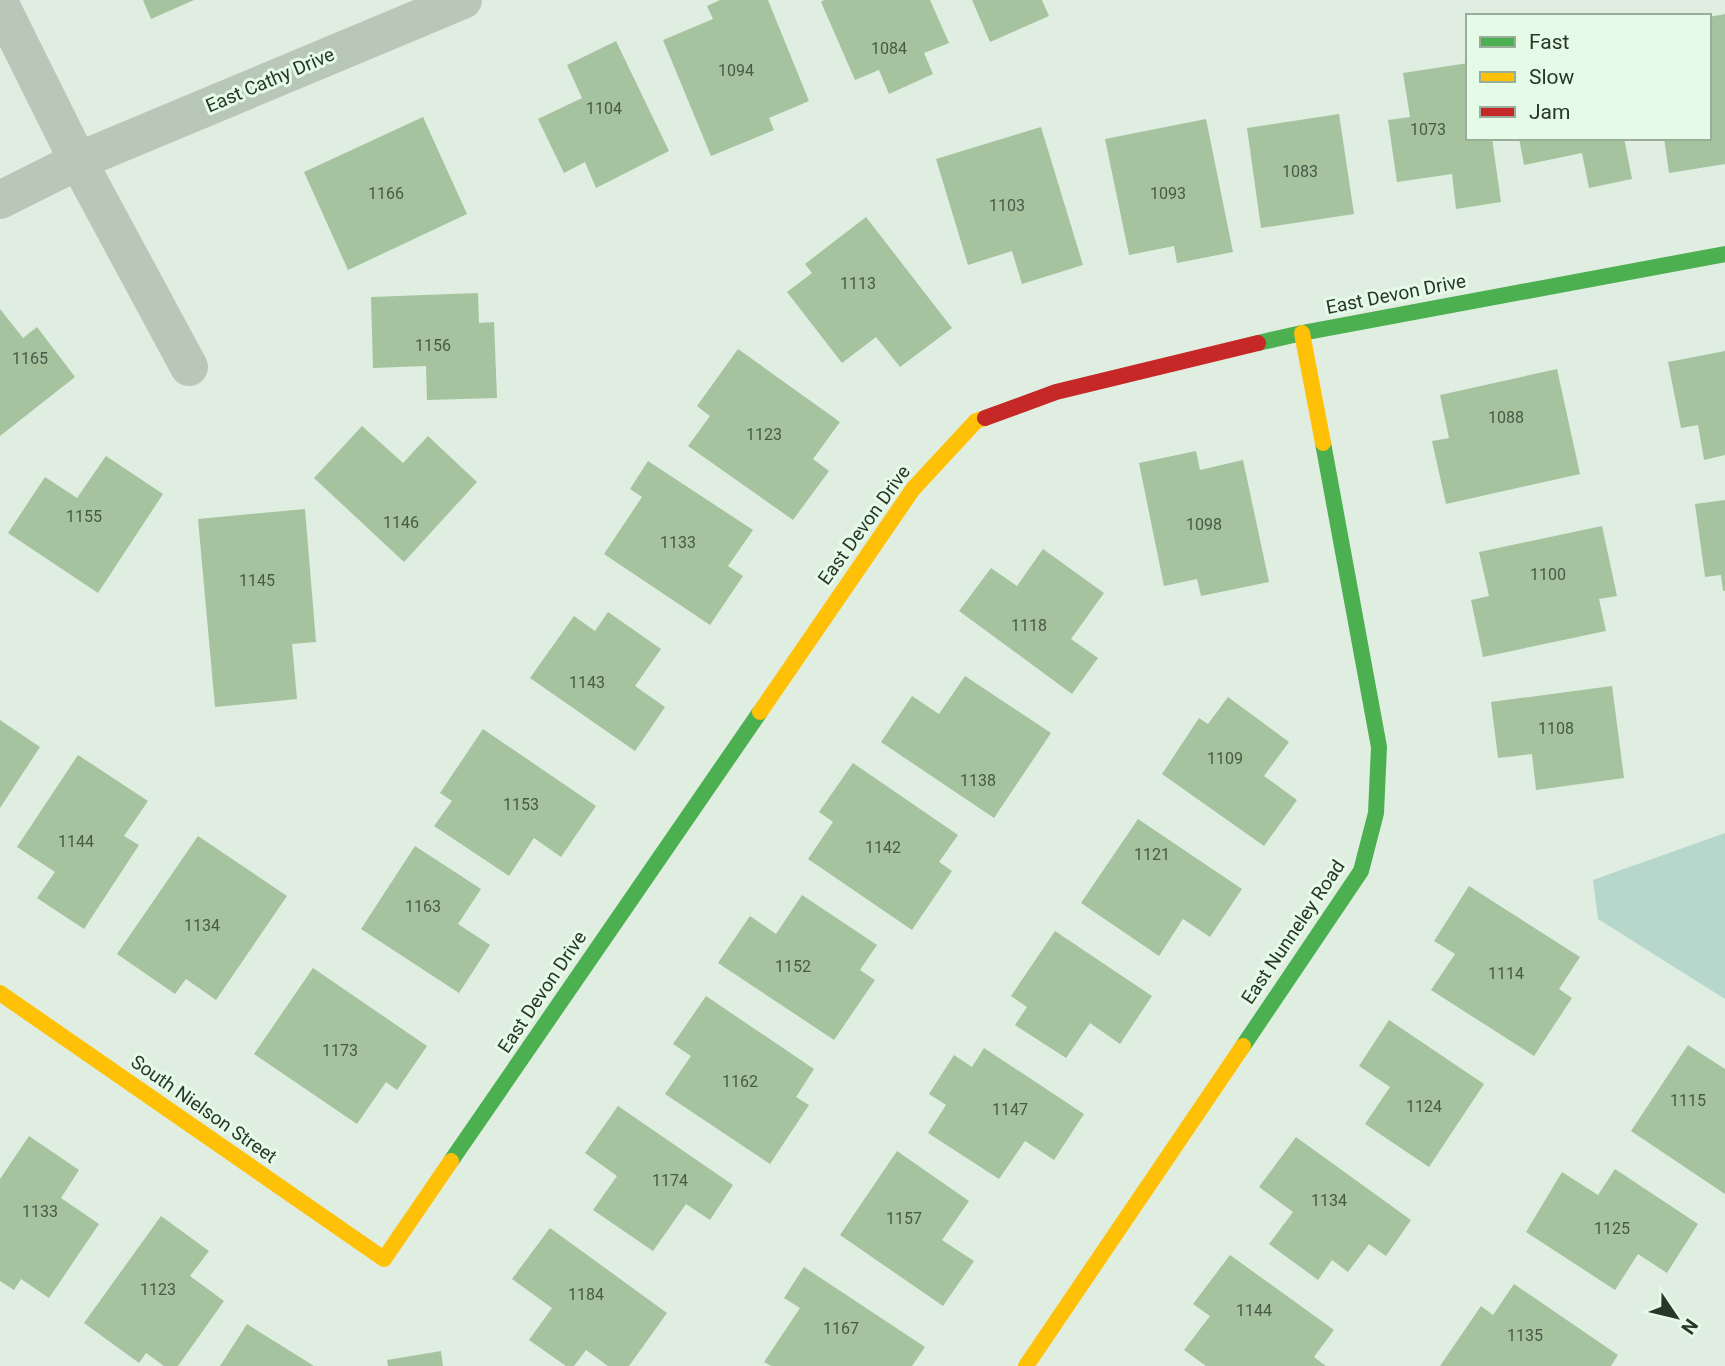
<svg xmlns="http://www.w3.org/2000/svg" width="1725" height="1366" viewBox="0 0 1725 1366" font-family="Roboto,sans-serif">
<style>
.green{fill:#b7d7cd}
.building{fill:#a6c3a0}
.lines{fill:none;stroke-linecap:round;stroke-linejoin:round}
.street{stroke:#b9c7b8;stroke-width:38}
.fast{stroke:#4caf50;stroke-width:16}
.slow{stroke:#ffc107;stroke-width:16}
.jam{stroke:#c62828;stroke-width:16}
.labels{text-anchor:middle;dominant-baseline:central;stroke-width:6;stroke-linejoin:round;paint-order:stroke}
.number-label{font-size:16px;fill:#485a44}
.street-label{font-size:19px;fill:#293726;stroke:#e6fbe7}
</style>
<rect width="100%" height="100%" fill="#dfeee0"/>
<path class="green" d="M 1725,833 L 1725,999 L 1598,919 L 1593,880 Z"/>
<g class="building">
<path d="M 143,0 L 194,0 L 151,19 Z"/>
<path d="M 720,0 L 768,0 L 809,101 L 769,118 L 774,130 L 711,156 L 663,40 L 713,19 L 707,6 Z"/>
<path d="M 824,0 L 930,0 L 949,43 L 924,53 L 933,74 L 889,94 L 879,70 L 855,80 L 821,2 Z"/>
<path d="M 972,0 L 1042,0 L 1049,16 L 990,42 Z"/>
<path d="M 1725,14 L 1725,164 L 1669,173 L 1664,138 L 1709,138 L 1709,17 Z"/>
<path d="M 616,41 L 669,151 L 596,188 L 585,162 L 564,173 L 538,119 L 582,98 L 567,65 Z"/>
<path d="M 1468,63 L 1468,138 L 1492,138 L 1501,202 L 1456,209 L 1452,174 L 1397,182 L 1388,120 L 1410,117 L 1403,73 Z"/>
<path d="M 1339,114 L 1354,214 L 1261,228 L 1247,128 Z"/>
<path d="M 423,117 L 467,214 L 348,270 L 304,172 Z"/>
<path d="M 1206,119 L 1233,252 L 1177,263 L 1174,246 L 1129,255 L 1105,139 Z"/>
<path d="M 1041,127 L 1083,265 L 1022,284 L 1012,251 L 968,265 L 936,159 Z"/>
<path d="M 1519,138 L 1624,138 L 1632,179 L 1589,188 L 1582,153 L 1524,165 Z"/>
<path d="M 866,217 L 952,328 L 900,367 L 876,337 L 842,363 L 787,292 L 812,273 L 805,264 Z"/>
<path d="M 478,293 L 479,323 L 494,322 L 497,398 L 427,400 L 426,366 L 373,368 L 371,297 Z"/>
<path d="M 0,309 L 23,338 L 37,327 L 75,377 L 0,436 Z"/>
<path d="M 738,349 L 840,422 L 813,459 L 829,471 L 793,520 L 688,446 L 710,416 L 697,406 Z"/>
<path d="M 1725,351 L 1725,455 L 1704,460 L 1698,425 L 1681,428 L 1668,362 Z"/>
<path d="M 1557,369 L 1580,474 L 1446,504 L 1432,441 L 1449,438 L 1440,395 Z"/>
<path d="M 362,426 L 403,463 L 428,436 L 477,482 L 404,562 L 314,478 Z"/>
<path d="M 1196,451 L 1200,470 L 1243,460 L 1269,582 L 1201,596 L 1197,579 L 1164,586 L 1139,463 Z"/>
<path d="M 106,456 L 163,494 L 98,593 L 8,533 L 45,477 L 77,498 Z"/>
<path d="M 648,461 L 753,530 L 728,566 L 743,576 L 710,625 L 604,554 L 642,497 L 630,489 Z"/>
<path d="M 1725,500 L 1725,591 L 1723,591 L 1721,575 L 1705,577 L 1695,504 Z"/>
<path d="M 305,509 L 316,642 L 292,644 L 297,699 L 215,707 L 198,519 Z"/>
<path d="M 1602,526 L 1617,596 L 1599,599 L 1606,631 L 1483,657 L 1471,600 L 1489,596 L 1479,552 Z"/>
<path d="M 1043,549 L 1104,593 L 1071,639 L 1098,658 L 1072,694 L 959,611 L 991,568 L 1017,586 Z"/>
<path d="M 608,612 L 661,649 L 635,686 L 665,707 L 635,751 L 530,678 L 574,616 L 595,631 Z"/>
<path d="M 965,676 L 1051,733 L 994,818 L 881,742 L 912,696 L 939,714 Z"/>
<path d="M 1612,686 L 1624,778 L 1536,790 L 1532,754 L 1498,758 L 1491,702 Z"/>
<path d="M 1228,697 L 1289,742 L 1264,776 L 1297,800 L 1264,846 L 1162,774 L 1199,718 L 1208,724 Z"/>
<path d="M 0,720 L 40,747 L 0,808 Z"/>
<path d="M 483,729 L 596,806 L 561,857 L 534,838 L 509,876 L 434,826 L 452,801 L 440,793 Z"/>
<path d="M 78,755 L 148,801 L 124,836 L 139,845 L 84,929 L 37,898 L 55,872 L 17,847 Z"/>
<path d="M 853,763 L 958,835 L 939,862 L 952,871 L 912,930 L 808,859 L 833,822 L 819,812 Z"/>
<path d="M 1138,819 L 1242,889 L 1210,937 L 1183,919 L 1159,956 L 1081,903 Z"/>
<path d="M 198,836 L 287,896 L 216,1000 L 186,979 L 175,994 L 117,954 Z"/>
<path d="M 415,846 L 481,889 L 458,924 L 490,945 L 459,993 L 361,929 Z"/>
<path d="M 1469,886 L 1580,957 L 1559,989 L 1572,998 L 1534,1056 L 1431,990 L 1455,954 L 1434,941 Z"/>
<path d="M 802,895 L 877,945 L 860,970 L 875,980 L 834,1040 L 718,963 L 750,916 L 776,934 Z"/>
<path d="M 1055,931 L 1152,996 L 1120,1044 L 1090,1023 L 1066,1058 L 1015,1025 L 1027,1007 L 1011,996 Z"/>
<path d="M 313,968 L 427,1046 L 397,1090 L 386,1082 L 357,1124 L 254,1054 Z"/>
<path d="M 706,996 L 814,1069 L 796,1097 L 809,1105 L 770,1164 L 665,1094 L 691,1056 L 673,1044 Z"/>
<path d="M 1389,1020 L 1484,1084 L 1429,1167 L 1365,1124 L 1390,1087 L 1359,1066 Z"/>
<path d="M 1688,1045 L 1725,1069 L 1725,1194 L 1631,1131 Z"/>
<path d="M 984,1048 L 1084,1114 L 1054,1160 L 1025,1141 L 999,1179 L 928,1133 L 946,1105 L 929,1094 L 954,1055 L 972,1067 Z"/>
<path d="M 618,1106 L 733,1185 L 710,1220 L 686,1204 L 653,1251 L 593,1210 L 617,1176 L 585,1153 Z"/>
<path d="M 29,1136 L 79,1170 L 61,1198 L 99,1224 L 49,1298 L 21,1279 L 14,1290 L 0,1281 L 0,1179 Z"/>
<path d="M 1296,1137 L 1411,1220 L 1386,1256 L 1369,1244 L 1348,1272 L 1332,1260 L 1318,1280 L 1269,1244 L 1293,1212 L 1259,1187 Z"/>
<path d="M 897,1151 L 969,1201 L 942,1240 L 974,1261 L 943,1306 L 840,1235 Z"/>
<path d="M 1615,1169 L 1698,1224 L 1667,1273 L 1638,1254 L 1615,1290 L 1526,1232 L 1562,1172 L 1598,1195 Z"/>
<path d="M 161,1216 L 209,1251 L 190,1276 L 224,1301 L 178,1366 L 164,1366 L 146,1353 L 139,1363 L 84,1323 Z"/>
<path d="M 550,1228 L 667,1313 L 629,1366 L 608,1366 L 586,1350 L 574,1366 L 566,1366 L 529,1340 L 552,1308 L 512,1279 Z"/>
<path d="M 1230,1255 L 1334,1330 L 1314,1357 L 1326,1366 L 1206,1366 L 1184,1350 L 1210,1316 L 1193,1304 Z"/>
<path d="M 804,1267 L 925,1347 L 912,1366 L 771,1366 L 764,1362 L 800,1308 L 784,1298 Z"/>
<path d="M 1514,1284 L 1618,1355 L 1611,1366 L 1440,1366 L 1481,1306 L 1493,1315 Z"/>
<path d="M 247,1324 L 314,1366 L 220,1366 Z"/>
<path d="M 441,1351 L 443,1366 L 388,1366 L 387,1360 Z"/>
</g>
<g class="lines">
<g class="street">
<path d="M 0,4 L 78,161 L 189,367"/>
<path d="M 0,200 L 78,161 L 463,0"/>
</g>
<g class="fast">
<path d="M 1258,343 L 1302,333 L 1725,254"/>
<path d="M 1243,1046 L 1361,871 L 1376,813 L 1379,747 L 1323,443"/>
<path d="M 451,1161 L 760,712"/>
</g>
<g class="slow">
<path d="M 1302,333 L 1323,443"/>
<path d="M 760,712 L 913,489 L 976,421 L 985,418"/>
<path d="M 0,993 L 384,1259 L 451,1161"/>
<path d="M 1026,1366 L 1243,1046"/>
</g>
<path class="jam" d="M 985,418 L 1056,392 L 1258,343"/>
</g>
<g class="labels">
<g class="number-label">
<text x="889" y="48">1084</text>
<text x="736" y="70">1094</text>
<text x="604" y="108">1104</text>
<text x="1428" y="129">1073</text>
<text x="1300" y="171">1083</text>
<text x="386" y="193">1166</text>
<text x="1168" y="193">1093</text>
<text x="1007" y="205">1103</text>
<text x="858" y="283">1113</text>
<text x="433" y="345">1156</text>
<text x="30" y="358">1165</text>
<text x="1506" y="417">1088</text>
<text x="764" y="434">1123</text>
<text x="84" y="516">1155</text>
<text x="401" y="522">1146</text>
<text x="1204" y="524">1098</text>
<text x="678" y="542">1133</text>
<text x="1548" y="574">1100</text>
<text x="257" y="580">1145</text>
<text x="1029" y="625">1118</text>
<text x="587" y="682">1143</text>
<text x="1556" y="728">1108</text>
<text x="1225" y="758">1109</text>
<text x="978" y="780">1138</text>
<text x="521" y="804">1153</text>
<text x="76" y="841">1144</text>
<text x="883" y="847">1142</text>
<text x="1152" y="854">1121</text>
<text x="423" y="906">1163</text>
<text x="202" y="925">1134</text>
<text x="793" y="966">1152</text>
<text x="1506" y="973">1114</text>
<text x="340" y="1050">1173</text>
<text x="740" y="1081">1162</text>
<text x="1688" y="1100">1115</text>
<text x="1424" y="1106">1124</text>
<text x="1010" y="1109">1147</text>
<text x="670" y="1180">1174</text>
<text x="1329" y="1200">1134</text>
<text x="40" y="1211">1133</text>
<text x="904" y="1218">1157</text>
<text x="1612" y="1228">1125</text>
<text x="158" y="1289">1123</text>
<text x="586" y="1294">1184</text>
<text x="1254" y="1310">1144</text>
<text x="841" y="1328">1167</text>
<text x="1525" y="1335">1135</text>
</g>
<g class="street-label">
<text transform="translate(270 80) rotate(-23)">East Cathy Drive</text>
<text transform="translate(1396 294) rotate(-11)">East Devon Drive</text>
<text transform="translate(864 525) rotate(-54)">East Devon Drive</text>
<text transform="translate(1293 932) rotate(-56)">East Nunneley Road</text>
<text transform="translate(542 992) rotate(-56)">East Devon Drive</text>
<text transform="translate(204 1109) rotate(35)">South Nielson Street</text>
</g>
</g>
<rect x="1466" y="14" width="245" height="126" fill="#e6fbe7" stroke="#9aad9a" stroke-width="2"/>
<rect x="1480" y="37" width="35" height="10" fill="#4caf50" stroke="#9aad9a" stroke-width="2"/>
<text x="1529" y="49" font-size="21" fill="#293726">Fast</text>
<rect x="1480" y="72" width="35" height="10" fill="#ffc107" stroke="#9aad9a" stroke-width="2"/>
<text x="1529" y="84" font-size="21" fill="#293726">Slow</text>
<rect x="1480" y="107" width="35" height="10" fill="#c62828" stroke="#9aad9a" stroke-width="2"/>
<text x="1529" y="119" font-size="21" fill="#293726">Jam</text>
<g transform="translate(1676 1317) rotate(125)" stroke="#e6fbe7" stroke-width="5" paint-order="stroke">
<path d="M0-5L12 26L0 18L-12 26Z" fill="#293726"/>
<text y="-10" font-size="19" font-weight="bold" text-anchor="middle" fill="#293726">N</text>
</g>
</svg>
